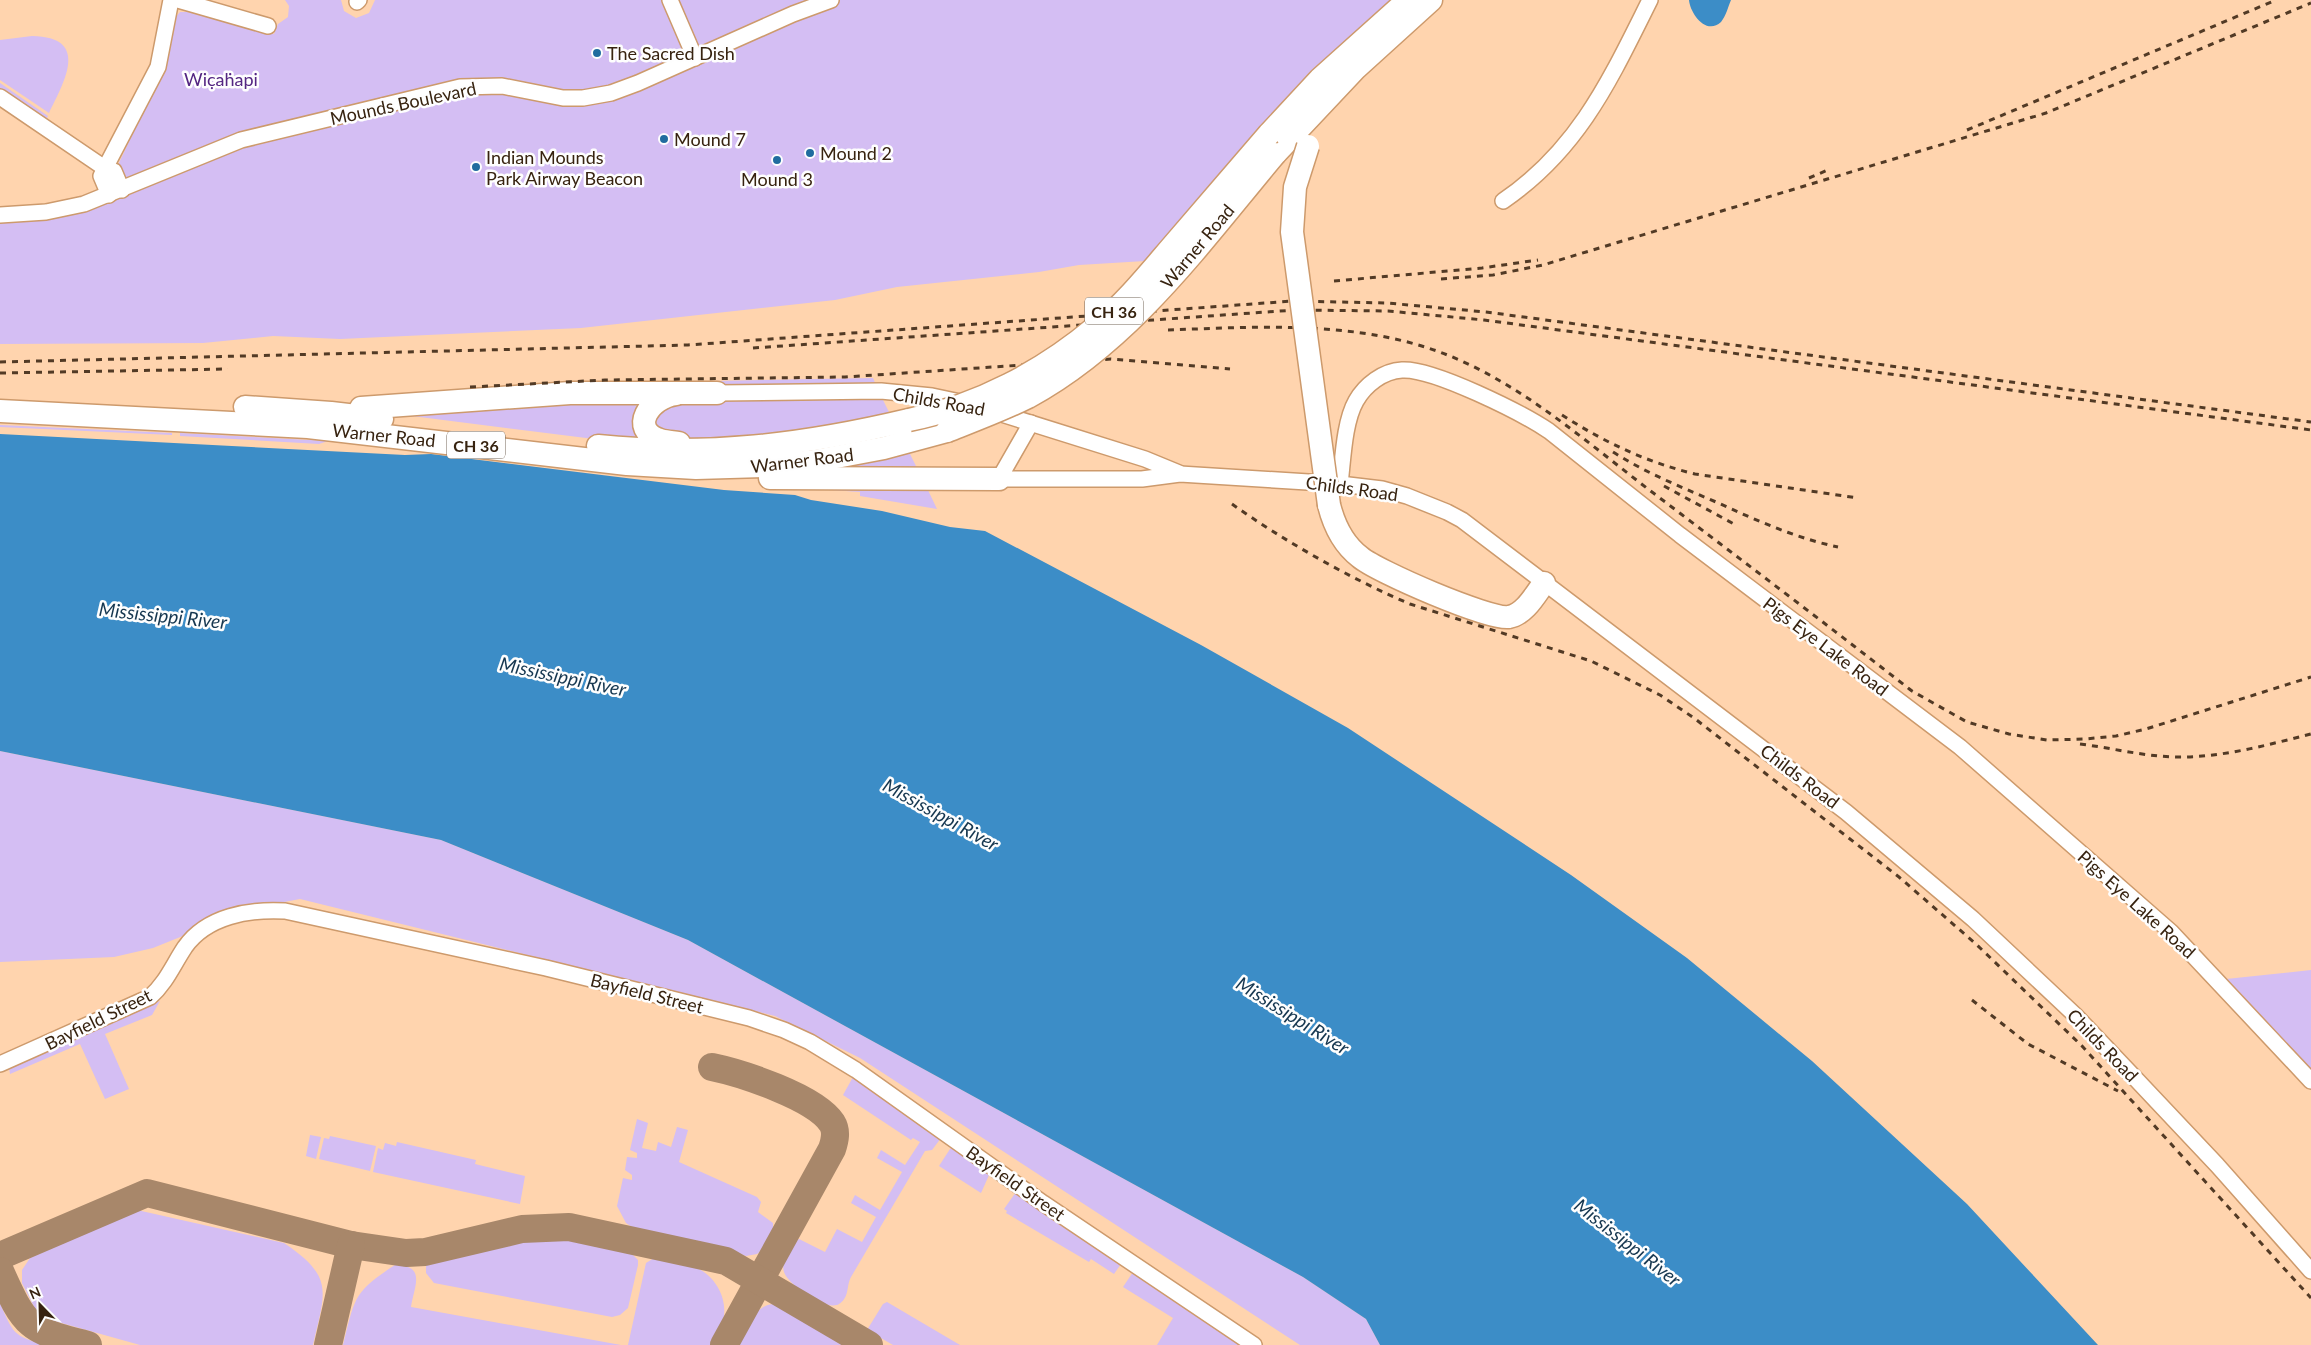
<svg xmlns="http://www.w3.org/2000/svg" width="2311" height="1345" viewBox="0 0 2311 1345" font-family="Lato,sans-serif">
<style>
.green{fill:#d4bef3}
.water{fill:#3c8dc7}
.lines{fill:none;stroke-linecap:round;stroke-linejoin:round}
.taxiway{stroke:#a8876a;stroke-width:28}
.minor-casing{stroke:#cd9a6c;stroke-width:18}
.highway-casing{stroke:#cd9a6c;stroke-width:25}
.minor{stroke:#fff;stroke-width:15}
.highway{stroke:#fff;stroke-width:22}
.rail{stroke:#523a25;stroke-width:3;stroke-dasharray:6 6;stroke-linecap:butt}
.highway-bridge-casing{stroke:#cd9a6c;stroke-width:25;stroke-linecap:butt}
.highway-bridge{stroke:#fff;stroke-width:22}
.poi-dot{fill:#206c9f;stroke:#fefefe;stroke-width:2}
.labels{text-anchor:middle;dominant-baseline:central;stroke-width:5;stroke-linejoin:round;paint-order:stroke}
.shield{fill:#fefefe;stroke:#736557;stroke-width:1}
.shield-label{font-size:16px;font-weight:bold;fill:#372310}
.poi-label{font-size:18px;fill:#372310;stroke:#fefefe;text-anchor:start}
.park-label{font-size:18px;fill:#542682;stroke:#fefefe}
.street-label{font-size:18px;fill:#372310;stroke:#fefefe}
.water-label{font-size:19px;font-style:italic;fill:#163750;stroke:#fefefe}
</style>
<rect width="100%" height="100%" fill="#ffd4ae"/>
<g class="green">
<path d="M 285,0 L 341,0 L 344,11 L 356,18 L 369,13 L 375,0 L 1398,0 L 1145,261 L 1079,265 L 1039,272 L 897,287 L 835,300 L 581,328 L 340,339 L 273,336 L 203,343 L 0,344 L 0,207 L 49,204 L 101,191 L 118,165 L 169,56 L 175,18 L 180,12 L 187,12 L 274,34 L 278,24 L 288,17 L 289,6 Z"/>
<path d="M 32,36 C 91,37 64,82 49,113 L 0,80 L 0,40 Z"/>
<path d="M 0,83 L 48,116 L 46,120 L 0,88 Z"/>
<path d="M 873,378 L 876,385 L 477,393 L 610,383 Z"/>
<path d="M 648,397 L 642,438 L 594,439 L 404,415 Z"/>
<path d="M 882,398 L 891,416 C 817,427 744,440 669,438 L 653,422 L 668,402 Z"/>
<path d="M 0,425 L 172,433 L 172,435 L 0,427 Z"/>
<path d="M 180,433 L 328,441 L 319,444 L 180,436 Z"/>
<path d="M 908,450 L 920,474 L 803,470 Z"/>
<path d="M 926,486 L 937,509 L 860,496 L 860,492 L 817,489 Z"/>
<path d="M 0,751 L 441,840 L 688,940 L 1303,1277 L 1366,1319 L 1380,1345 L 1300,1345 L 860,1058 L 775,1016 L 300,899 L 252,908 L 153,948 L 114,957 L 0,962 Z"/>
<path d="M 2311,970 L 2311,1073 L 2226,979 Z"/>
<path d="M 160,1001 L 152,1015 L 105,1034 L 129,1089 L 105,1099 L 80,1044 L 10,1074 L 9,1068 Z"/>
<path d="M 853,1077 L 941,1138 L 932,1150 L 925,1151 L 851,1277 C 846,1286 850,1297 839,1304 C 827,1312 788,1285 784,1272 C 782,1266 784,1259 787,1254 C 790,1247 793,1243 799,1239 L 825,1252 L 837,1229 L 862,1242 L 876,1217 L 851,1203 L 855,1195 L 880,1210 L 902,1172 L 877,1158 L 881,1150 L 905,1165 L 920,1142 L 913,1138 L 911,1140 L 843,1095 Z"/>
<path d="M 637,1119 L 648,1123 L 642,1148 L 656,1151 L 658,1142 L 671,1147 L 677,1127 L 688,1130 L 679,1162 L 757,1197 L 761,1202 L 758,1212 L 773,1223 L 773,1230 L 762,1250 L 757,1254 L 746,1256 L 718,1246 L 635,1229 L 626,1223 L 617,1206 L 623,1178 L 632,1180 L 632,1175 L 625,1170 L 627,1157 L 637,1158 L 637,1153 L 630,1150 Z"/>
<path d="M 310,1135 L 321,1137 L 316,1159 L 306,1156 Z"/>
<path d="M 330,1136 L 376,1146 L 370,1171 L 319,1159 L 324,1138 L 329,1139 Z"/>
<path d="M 397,1142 L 476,1160 L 475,1164 L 525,1176 L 520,1204 L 373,1172 L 378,1148 L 383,1150 L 385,1143 L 396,1146 Z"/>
<path d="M 952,1146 L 990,1173 L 981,1193 L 939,1166 Z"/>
<path d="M 1016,1192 L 1121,1264 L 1114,1274 L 1091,1259 L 1089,1262 L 1006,1213 L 1007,1211 L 1004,1209 Z"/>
<path d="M 137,1210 L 284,1243 C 335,1277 325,1292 313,1345 L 140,1345 L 47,1319 L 37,1313 L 22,1283 L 22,1270 L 30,1258 Z"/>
<path d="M 549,1238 L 578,1240 L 631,1253 L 638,1260 L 638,1265 L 628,1308 L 620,1315 L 612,1317 L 434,1283 L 426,1273 L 426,1265 L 516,1242 Z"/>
<path d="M 654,1258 C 666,1260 680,1262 692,1266 C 714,1273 729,1298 723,1321 C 721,1329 714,1338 710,1345 L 628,1345 L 646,1263 Z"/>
<path d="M 395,1265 C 427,1265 414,1287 411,1307 L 621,1345 L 343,1345 C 355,1298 353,1292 395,1265 Z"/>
<path d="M 1133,1272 L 1242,1345 L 1157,1345 L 1173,1318 L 1123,1287 Z"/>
<path d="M 887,1302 L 960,1345 L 893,1345 L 867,1330 L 883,1304 Z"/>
<path d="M 0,1303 C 13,1333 13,1336 45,1345 L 0,1345 Z"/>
<path d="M 773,1304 L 783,1307 L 848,1345 L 737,1345 C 746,1329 753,1306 773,1304 Z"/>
</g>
<g class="water">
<path d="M 1689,0 L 1731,0 C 1728,7 1726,16 1721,22 C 1706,36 1690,13 1689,0 Z"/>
<path d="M 0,434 L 405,455 L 431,454 L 724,490 L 795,495 L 811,500 L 882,511 L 950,527 L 985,531 L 1201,645 L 1348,728 L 1571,875 L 1687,958 L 1812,1061 L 1967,1204 L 2098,1345 L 1380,1345 L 1366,1319 L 1303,1277 L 688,940 L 441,840 L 0,751 Z"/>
</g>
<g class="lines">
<g class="taxiway">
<path d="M 712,1067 C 741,1073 815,1097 832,1123 C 837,1131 835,1140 832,1149 L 724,1345"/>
<path d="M 0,1256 L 147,1193 L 351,1245 L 406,1253 L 425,1252 L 522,1229 L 569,1227 L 726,1261 L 869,1345"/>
<path d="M 0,1271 C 25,1327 28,1330 88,1345"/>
<path d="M 328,1345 L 351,1245"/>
</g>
<g class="minor-casing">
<g id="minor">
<path d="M 178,0 L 268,26"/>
<path d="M 670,0 L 695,58"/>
<path d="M 357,2 L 359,0"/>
<path d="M 0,97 L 106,169 L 114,171 L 122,190"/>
<path d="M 109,195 L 101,176 L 158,67 L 171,0"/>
<path d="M 1503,201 C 1579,149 1610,80 1650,0"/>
<path d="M 0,215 L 46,212 L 84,204 L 241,140 L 460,87 L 502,86 L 563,98 L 583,98 L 611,93 L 638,83 L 793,14 L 831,0"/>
<path d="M 717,393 L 881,391 L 932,396 L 965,403"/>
<path d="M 992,411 L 1145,459 L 1179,473"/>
<path d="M 1031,423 L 999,479 L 1142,479 L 1180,474 L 1340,484 L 1382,489 L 1407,496 L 1447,512 L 1462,520 L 1846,812 L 1973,919 L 2075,1015 L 2134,1077 L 2217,1165 L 2311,1271"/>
<path d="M 1340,484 C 1343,460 1344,422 1356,401 C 1365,385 1383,371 1402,370 C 1433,368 1522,413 1549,431 L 1680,535 L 1960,747 L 2171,932 L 2311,1081"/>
<path d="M 0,1064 L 150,997 C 166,983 173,965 185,947 C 207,916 249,909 285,911 L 546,968 L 749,1018 L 784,1030 L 810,1042 L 856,1070 L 1043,1203 L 1254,1345"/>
</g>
</g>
<g class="highway-casing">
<g id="highway">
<path d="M 1269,134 L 1320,79 L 1408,0"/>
<path d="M 1275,154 L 1356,68 L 1431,0"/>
<path d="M 676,394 C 650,397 628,429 660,440 C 666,442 673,442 679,443"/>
<path d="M 245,407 L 331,413 L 382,419"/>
<path d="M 361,408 L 570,393 L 717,393"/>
<path d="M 0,411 L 308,427 L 627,464 L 696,468 L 768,466 L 815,461 L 884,448 L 947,431"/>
<path d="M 598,446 C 706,457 804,445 909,420"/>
<path d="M 770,478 L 999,479"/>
<path d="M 1329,505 C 1334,525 1343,544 1360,557 C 1376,571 1489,620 1509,617 C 1525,614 1535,595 1544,583"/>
</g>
</g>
<use href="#minor" class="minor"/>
<use href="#highway" class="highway"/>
<g class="rail">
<path d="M 1967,130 L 2276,0"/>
<path d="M 1809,178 L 1830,169"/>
<path d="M 1441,279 L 1493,275 L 1543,265 L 2046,113 L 2311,3"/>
<path d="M 1334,281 L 1482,268 L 1538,260"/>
<path d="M 1168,330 C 1253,327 1342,321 1425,347 C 1511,374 1581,438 1652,492 C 1739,558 1826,624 1912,691 L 1967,722 L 2009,734 L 2047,740 L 2085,739 L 2116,736 L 2146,729 L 2311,677"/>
<path d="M 753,348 L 1295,310 L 1388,311 L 1484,320 L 2311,430"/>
<path d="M 0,362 L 688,345 L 1293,301 L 1387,303 L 1486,312 L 2311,422"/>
<path d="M 0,373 L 228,369"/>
<path d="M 470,387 L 605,380 L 845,377 L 1111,359 L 1230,369"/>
<path d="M 1562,415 C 1604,442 1646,462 1695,474 L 1858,498"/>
<path d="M 1613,452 C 1646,473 1681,487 1716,502 C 1756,520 1795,538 1838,547"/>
<path d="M 1664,486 L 1734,524"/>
<path d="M 1232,504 C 1284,541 1351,579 1410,604 L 1591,661 L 1660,695 L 1694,718 L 1899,877 L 1976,944 L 2082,1046 L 2311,1298"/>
<path d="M 2080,744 C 2112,748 2142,756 2175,757 C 2221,758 2267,745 2311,734"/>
<path d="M 1972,1000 L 2028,1044 L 2118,1091"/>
</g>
<g class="highway-bridge-casing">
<g id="highway-bridge">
<path d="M 1308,146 L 1295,187 L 1292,232 L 1329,505"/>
<path d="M 909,420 C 978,406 1044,371 1097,326 C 1124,304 1147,276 1170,249 C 1203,211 1236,172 1269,134"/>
<path d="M 947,431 C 975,420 1002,410 1028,397 C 1131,341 1201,242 1275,154"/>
</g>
</g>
<use href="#highway-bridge" class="highway-bridge"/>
</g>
<g class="poi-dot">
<circle cx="597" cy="53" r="5"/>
<circle cx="664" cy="139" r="5"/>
<circle cx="810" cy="153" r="5"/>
<circle cx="777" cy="160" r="5"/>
<circle cx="476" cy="167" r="5"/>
</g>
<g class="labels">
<g class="shield">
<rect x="1085" y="297.5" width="58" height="27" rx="4"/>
<rect x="447" y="431.5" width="58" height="27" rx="4"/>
</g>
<g class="shield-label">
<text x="1114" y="311">CH 36</text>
<text x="476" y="445">CH 36</text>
</g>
<g class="poi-label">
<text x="607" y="53">The Sacred Dish</text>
<text x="674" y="139">Mound 7</text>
<text x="820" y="153">Mound 2</text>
<text x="486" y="157">Indian Mounds<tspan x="486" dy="21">Park Airway Beacon</tspan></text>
<text x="777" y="179" text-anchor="middle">Mound 3</text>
</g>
<g class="park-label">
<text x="221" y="79">Wic̣aḣapi</text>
</g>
<g class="street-label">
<text transform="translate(403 103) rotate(-12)">Mounds Boulevard</text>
<text transform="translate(1197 246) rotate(-50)">Warner Road</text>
<text transform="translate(939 401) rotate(10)">Childs Road</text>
<text transform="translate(384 435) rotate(6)">Warner Road</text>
<text transform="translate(802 460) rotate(-7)">Warner Road</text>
<text transform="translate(1352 488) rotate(8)">Childs Road</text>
<text transform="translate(1826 646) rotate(37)">Pigs Eye Lake Road</text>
<text transform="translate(1800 776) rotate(37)">Childs Road</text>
<text transform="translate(2137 904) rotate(42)">Pigs Eye Lake Road</text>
<text transform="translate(647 993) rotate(14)">Bayfield Street</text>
<text transform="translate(98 1019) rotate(-26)">Bayfield Street</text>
<text transform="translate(2103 1045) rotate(46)">Childs Road</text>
<text transform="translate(1016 1183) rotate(35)">Bayfield Street</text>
</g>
<g class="water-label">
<text transform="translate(163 615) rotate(6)">Mississippi River</text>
<text transform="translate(563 676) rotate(12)">Mississippi River</text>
<text transform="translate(941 814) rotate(29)">Mississippi River</text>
<text transform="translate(1293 1015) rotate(32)">Mississippi River</text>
<text transform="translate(1628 1242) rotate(38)">Mississippi River</text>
</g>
</g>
<g transform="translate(40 1305) rotate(337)" stroke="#fefefe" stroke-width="4" paint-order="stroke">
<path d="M0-4L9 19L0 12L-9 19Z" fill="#372310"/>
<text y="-8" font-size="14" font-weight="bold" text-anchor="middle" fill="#372310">N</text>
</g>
</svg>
